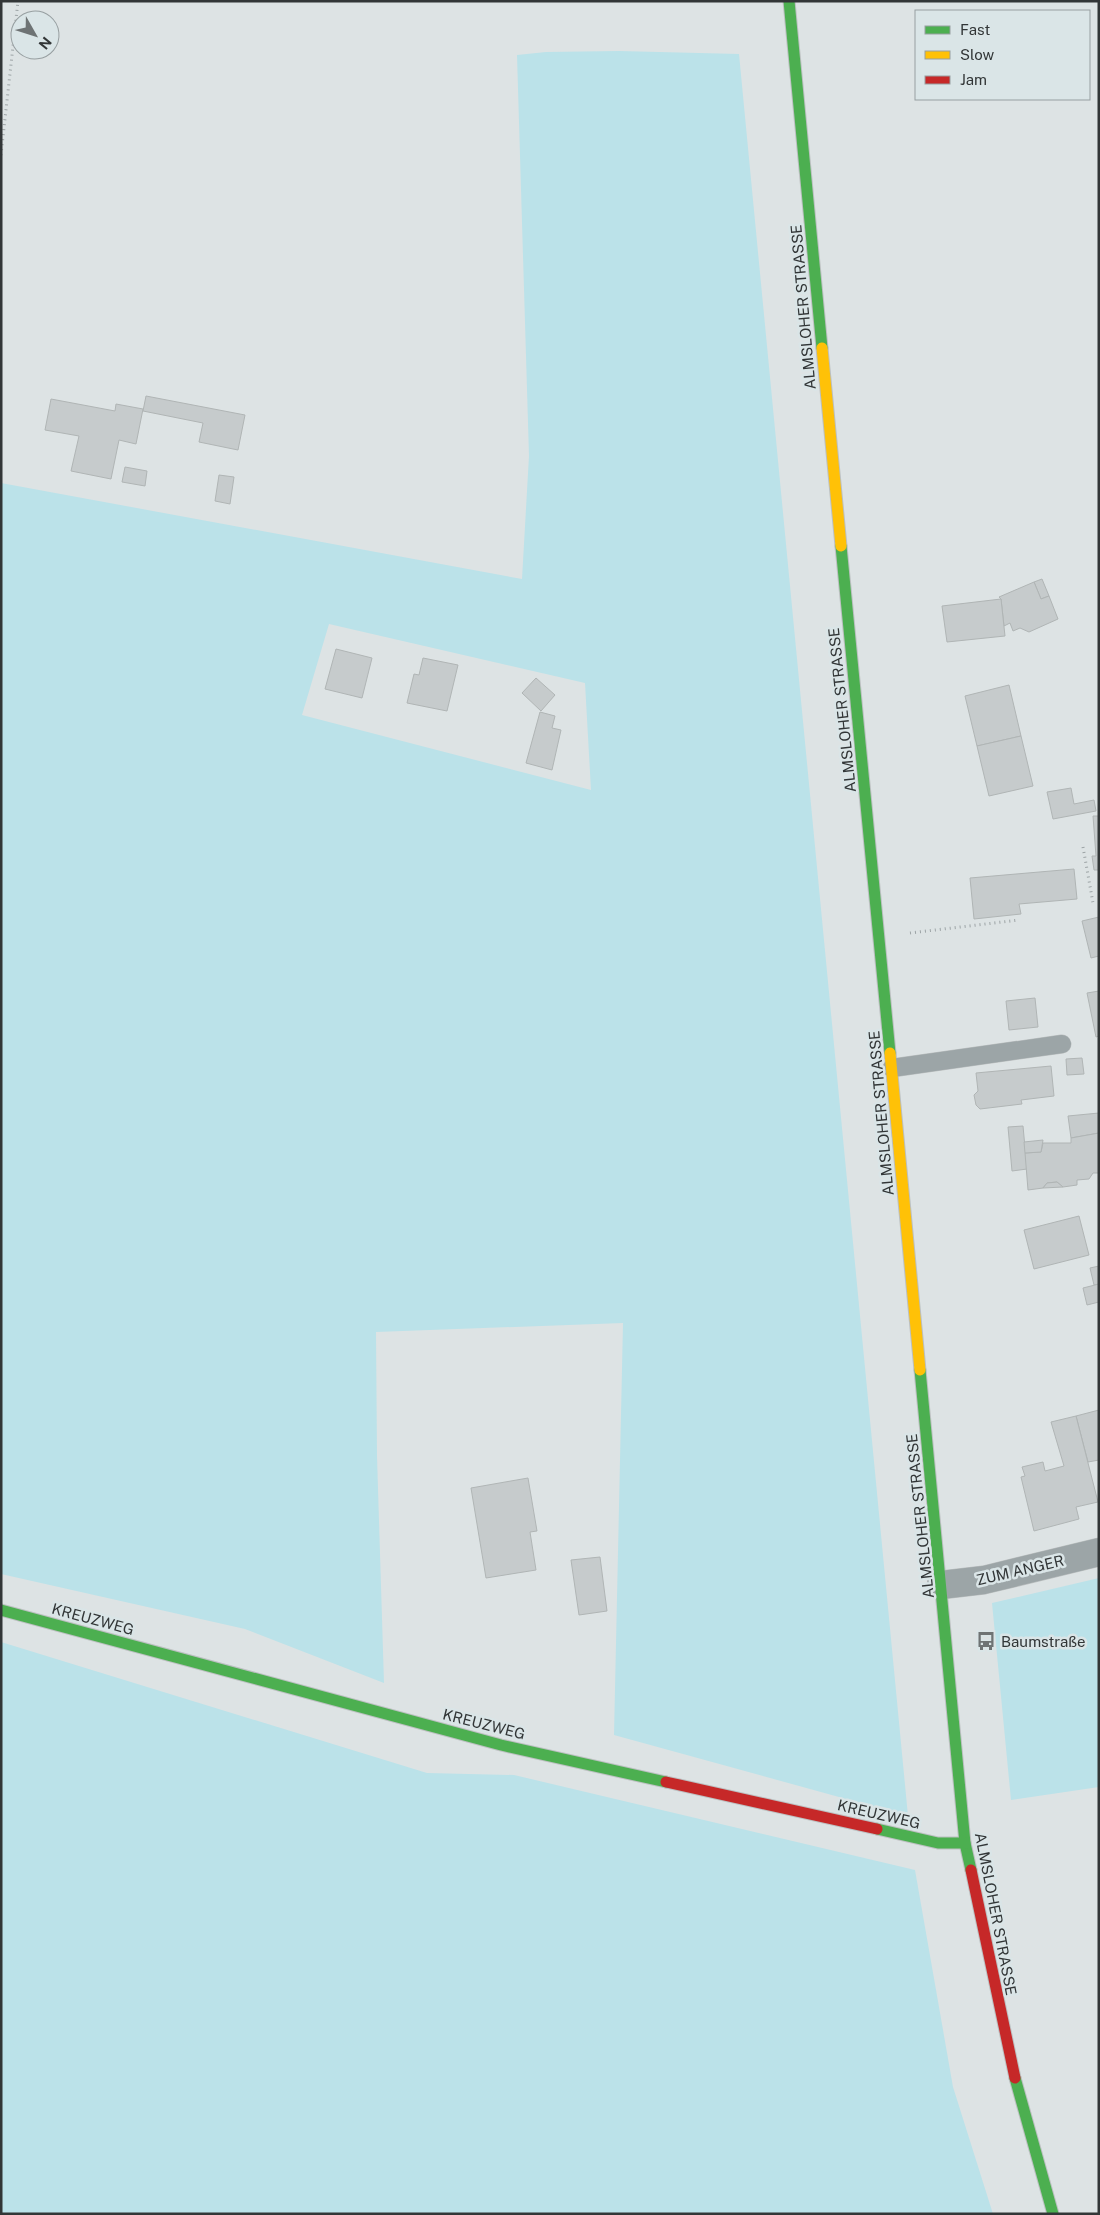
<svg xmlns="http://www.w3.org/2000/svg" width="1100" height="2215" viewBox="0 0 1100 2215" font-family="'Public Sans',sans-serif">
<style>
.green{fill:#bbe2e9;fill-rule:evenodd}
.building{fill:#c6cbcc;stroke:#b0b5b5}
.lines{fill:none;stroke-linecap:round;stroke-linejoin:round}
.lane-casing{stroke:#bcc0c1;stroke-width:19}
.street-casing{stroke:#bcc0c1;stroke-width:29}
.fast-casing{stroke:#bcc0c1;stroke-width:13}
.slow-casing{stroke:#bcc0c1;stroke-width:13}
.jam-casing{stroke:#bcc0c1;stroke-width:13}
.path{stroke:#9da4a6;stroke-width:3;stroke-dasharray:1 4;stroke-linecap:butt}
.lane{stroke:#9ca5a7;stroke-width:18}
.street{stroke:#9ca5a7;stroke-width:28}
.fast{stroke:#4caf50;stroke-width:11}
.slow{stroke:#ffc107;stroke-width:11}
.jam{stroke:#c62828;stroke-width:11}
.labels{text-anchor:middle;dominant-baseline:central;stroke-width:5;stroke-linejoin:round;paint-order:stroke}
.street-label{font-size:15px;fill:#323637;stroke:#dae5e7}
.poi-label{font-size:15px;fill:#323637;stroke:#dae5e7;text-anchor:start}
</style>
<rect width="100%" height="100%" fill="#dde3e4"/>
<g class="green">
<path d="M 619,51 L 739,54 L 908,1816 L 614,1735 L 623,1323 L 376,1332 L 377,1456 L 384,1683 L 245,1629 L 1,1574 L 1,483 L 522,579 L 529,456 L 517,55 L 546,52 ZM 329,624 L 585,683 L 591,790 L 302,715 Z"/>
<path d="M 1099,1578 L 1099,1787 L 1011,1800 L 992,1603 Z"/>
<path d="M 1,1642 L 427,1773 L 514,1775 L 915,1870 L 953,2087 L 993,2214 L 1,2214 Z"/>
</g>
<g class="building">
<path d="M 146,396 L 245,415 L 238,450 L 199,442 L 203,423 L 143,411 Z"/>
<path d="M 51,399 L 115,411 L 116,404 L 143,409 L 136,444 L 119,440 L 111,479 L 71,471 L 79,436 L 45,430 Z"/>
<path d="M 125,467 L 147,471 L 145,486 L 122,482 Z"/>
<path d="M 219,475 L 234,477 L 230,504 L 215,501 Z"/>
<path d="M 1042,579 L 1049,596 L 1041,599 L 1034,582 Z"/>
<path d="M 1034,582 L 1041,599 L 1049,596 L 1058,619 L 1029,632 L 1020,628 L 1013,631 L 1010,623 L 1004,626 L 1001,599 L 999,597 Z"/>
<path d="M 1001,599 L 1005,636 L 947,642 L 942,606 Z"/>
<path d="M 336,649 L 372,658 L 362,698 L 325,689 Z"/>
<path d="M 423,658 L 458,665 L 447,711 L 407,703 L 414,674 L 419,675 Z"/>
<path d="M 536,678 L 555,695 L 541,711 L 522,693 Z"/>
<path d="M 1009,685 L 1021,736 L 977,746 L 965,696 Z"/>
<path d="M 540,712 L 555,716 L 552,728 L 561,730 L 552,770 L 526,763 Z"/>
<path d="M 1021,736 L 1033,786 L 989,796 L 977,746 Z"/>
<path d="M 1071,788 L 1074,804 L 1094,800 L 1096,811 L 1053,819 L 1047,792 Z"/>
<path d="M 1093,816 L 1099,816 L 1099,870 L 1094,870 L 1092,856 L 1096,856 Z"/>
<path d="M 1074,869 L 1077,899 L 1019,904 L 1021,914 L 974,919 L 970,878 Z"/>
<path d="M 1099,917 L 1099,956 L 1091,958 L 1082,921 Z"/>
<path d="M 1099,991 L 1099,1036 L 1096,1037 L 1087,993 Z"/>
<path d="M 1035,998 L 1038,1027 L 1009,1030 L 1006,1001 Z"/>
<path d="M 1082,1058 L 1084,1074 L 1067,1075 L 1066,1059 Z"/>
<path d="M 1051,1066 L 1054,1096 L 1021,1100 L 1022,1104 L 980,1109 L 976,1105 L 974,1095 L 978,1091 L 976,1073 Z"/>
<path d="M 1099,1113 L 1099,1133 L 1071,1138 L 1068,1116 Z"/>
<path d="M 1023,1126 L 1027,1169 L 1012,1171 L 1008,1127 Z"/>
<path d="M 1099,1133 L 1099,1173 L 1093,1173 L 1089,1179 L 1077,1180 L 1077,1185 L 1063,1187 L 1057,1182 L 1047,1183 L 1043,1188 L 1028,1190 L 1025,1153 L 1041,1152 L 1043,1143 L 1071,1143 L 1071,1138 Z"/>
<path d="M 1043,1140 L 1041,1152 L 1025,1153 L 1024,1142 Z"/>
<path d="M 1057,1182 L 1063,1187 L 1043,1188 L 1047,1183 Z"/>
<path d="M 1079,1216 L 1089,1255 L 1034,1269 L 1024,1230 Z"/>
<path d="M 1099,1266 L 1099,1284 L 1094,1285 L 1090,1268 Z"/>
<path d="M 1099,1284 L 1099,1302 L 1087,1305 L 1083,1288 Z"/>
<path d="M 1099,1410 L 1099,1460 L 1088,1462 L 1076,1416 Z"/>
<path d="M 1076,1416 L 1098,1502 L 1076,1507 L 1079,1519 L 1034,1531 L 1021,1477 L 1025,1476 L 1022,1467 L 1043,1462 L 1045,1471 L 1064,1466 L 1051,1422 Z"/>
<path d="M 528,1478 L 537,1531 L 530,1532 L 536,1570 L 486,1578 L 471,1488 Z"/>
<path d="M 600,1557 L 607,1611 L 579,1615 L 571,1560 Z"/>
</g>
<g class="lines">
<g class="lane-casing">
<path id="lane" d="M 892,1068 L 1062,1044"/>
</g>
<g class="street-casing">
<path id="street" d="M 941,1585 L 984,1580 L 1099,1552"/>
</g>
<g class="fast-casing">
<g id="fast">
<path d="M 789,1 L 822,348"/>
<path d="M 841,546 L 890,1053"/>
<path d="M 920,1370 L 965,1843 L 971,1870"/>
<path d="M 1,1610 L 501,1745 L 666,1782"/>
<path d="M 877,1829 L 938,1843 L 965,1843"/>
<path d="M 1015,2078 L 1053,2214"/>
</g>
</g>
<g class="slow-casing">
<g id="slow">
<path d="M 822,348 L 841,546"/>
<path d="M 890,1053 L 920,1370"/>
</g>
</g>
<g class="jam-casing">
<g id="jam">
<path d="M 666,1782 L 877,1829"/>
<path d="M 971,1870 L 1015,2078"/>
</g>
</g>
<g class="path">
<path d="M 1,155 L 18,1"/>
<path d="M 1083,847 L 1093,903"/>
<path d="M 910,933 L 1019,920"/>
</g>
<use href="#lane" class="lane"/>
<use href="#street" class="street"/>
<use href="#fast" class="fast"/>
<use href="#slow" class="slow"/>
<use href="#jam" class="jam"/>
</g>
<defs>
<g id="bus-bare" transform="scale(1.5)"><path d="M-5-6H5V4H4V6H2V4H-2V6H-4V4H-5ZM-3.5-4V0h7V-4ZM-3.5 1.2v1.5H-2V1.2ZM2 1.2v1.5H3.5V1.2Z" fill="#6e7374" stroke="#dae5e7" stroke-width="2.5" paint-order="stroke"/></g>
</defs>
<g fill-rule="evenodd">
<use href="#bus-bare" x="986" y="1641"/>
</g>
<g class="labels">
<g class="street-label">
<text transform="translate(803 307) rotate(-95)">ALMSLOHER STRASSE</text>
<text transform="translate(842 710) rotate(-96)">ALMSLOHER STRASSE</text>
<text transform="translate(881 1113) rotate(-95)">ALMSLOHER STRASSE</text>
<text transform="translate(920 1516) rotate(-96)">ALMSLOHER STRASSE</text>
<text transform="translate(1020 1570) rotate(-13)">ZUM ANGER</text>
<text transform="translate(93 1619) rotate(15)">KREUZWEG</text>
<text transform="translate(484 1724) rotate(14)">KREUZWEG</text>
<text transform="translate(879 1814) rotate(13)">KREUZWEG</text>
<text transform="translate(996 1914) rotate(79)">ALMSLOHER STRASSE</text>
</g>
<g class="poi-label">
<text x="1001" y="1641">Baumstraße</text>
</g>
</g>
<rect width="1100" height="2215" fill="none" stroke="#323637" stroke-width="5"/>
<rect x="915" y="10" width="175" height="90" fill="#dae5e7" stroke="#979fa1"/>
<rect x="925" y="26" width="25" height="8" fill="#4caf50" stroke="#979fa1"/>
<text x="960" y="35" font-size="15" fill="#323637">Fast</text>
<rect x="925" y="51" width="25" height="8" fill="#ffc107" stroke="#979fa1"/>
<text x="960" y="60" font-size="15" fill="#323637">Slow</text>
<rect x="925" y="76" width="25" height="8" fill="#c62828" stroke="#979fa1"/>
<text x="960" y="85" font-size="15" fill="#323637">Jam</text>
<g transform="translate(35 35) rotate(129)"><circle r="24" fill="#dae5e7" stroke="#979fa1"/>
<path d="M0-4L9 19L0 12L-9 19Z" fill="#6e7374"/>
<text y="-8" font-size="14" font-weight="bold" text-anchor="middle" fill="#323637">N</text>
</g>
</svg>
